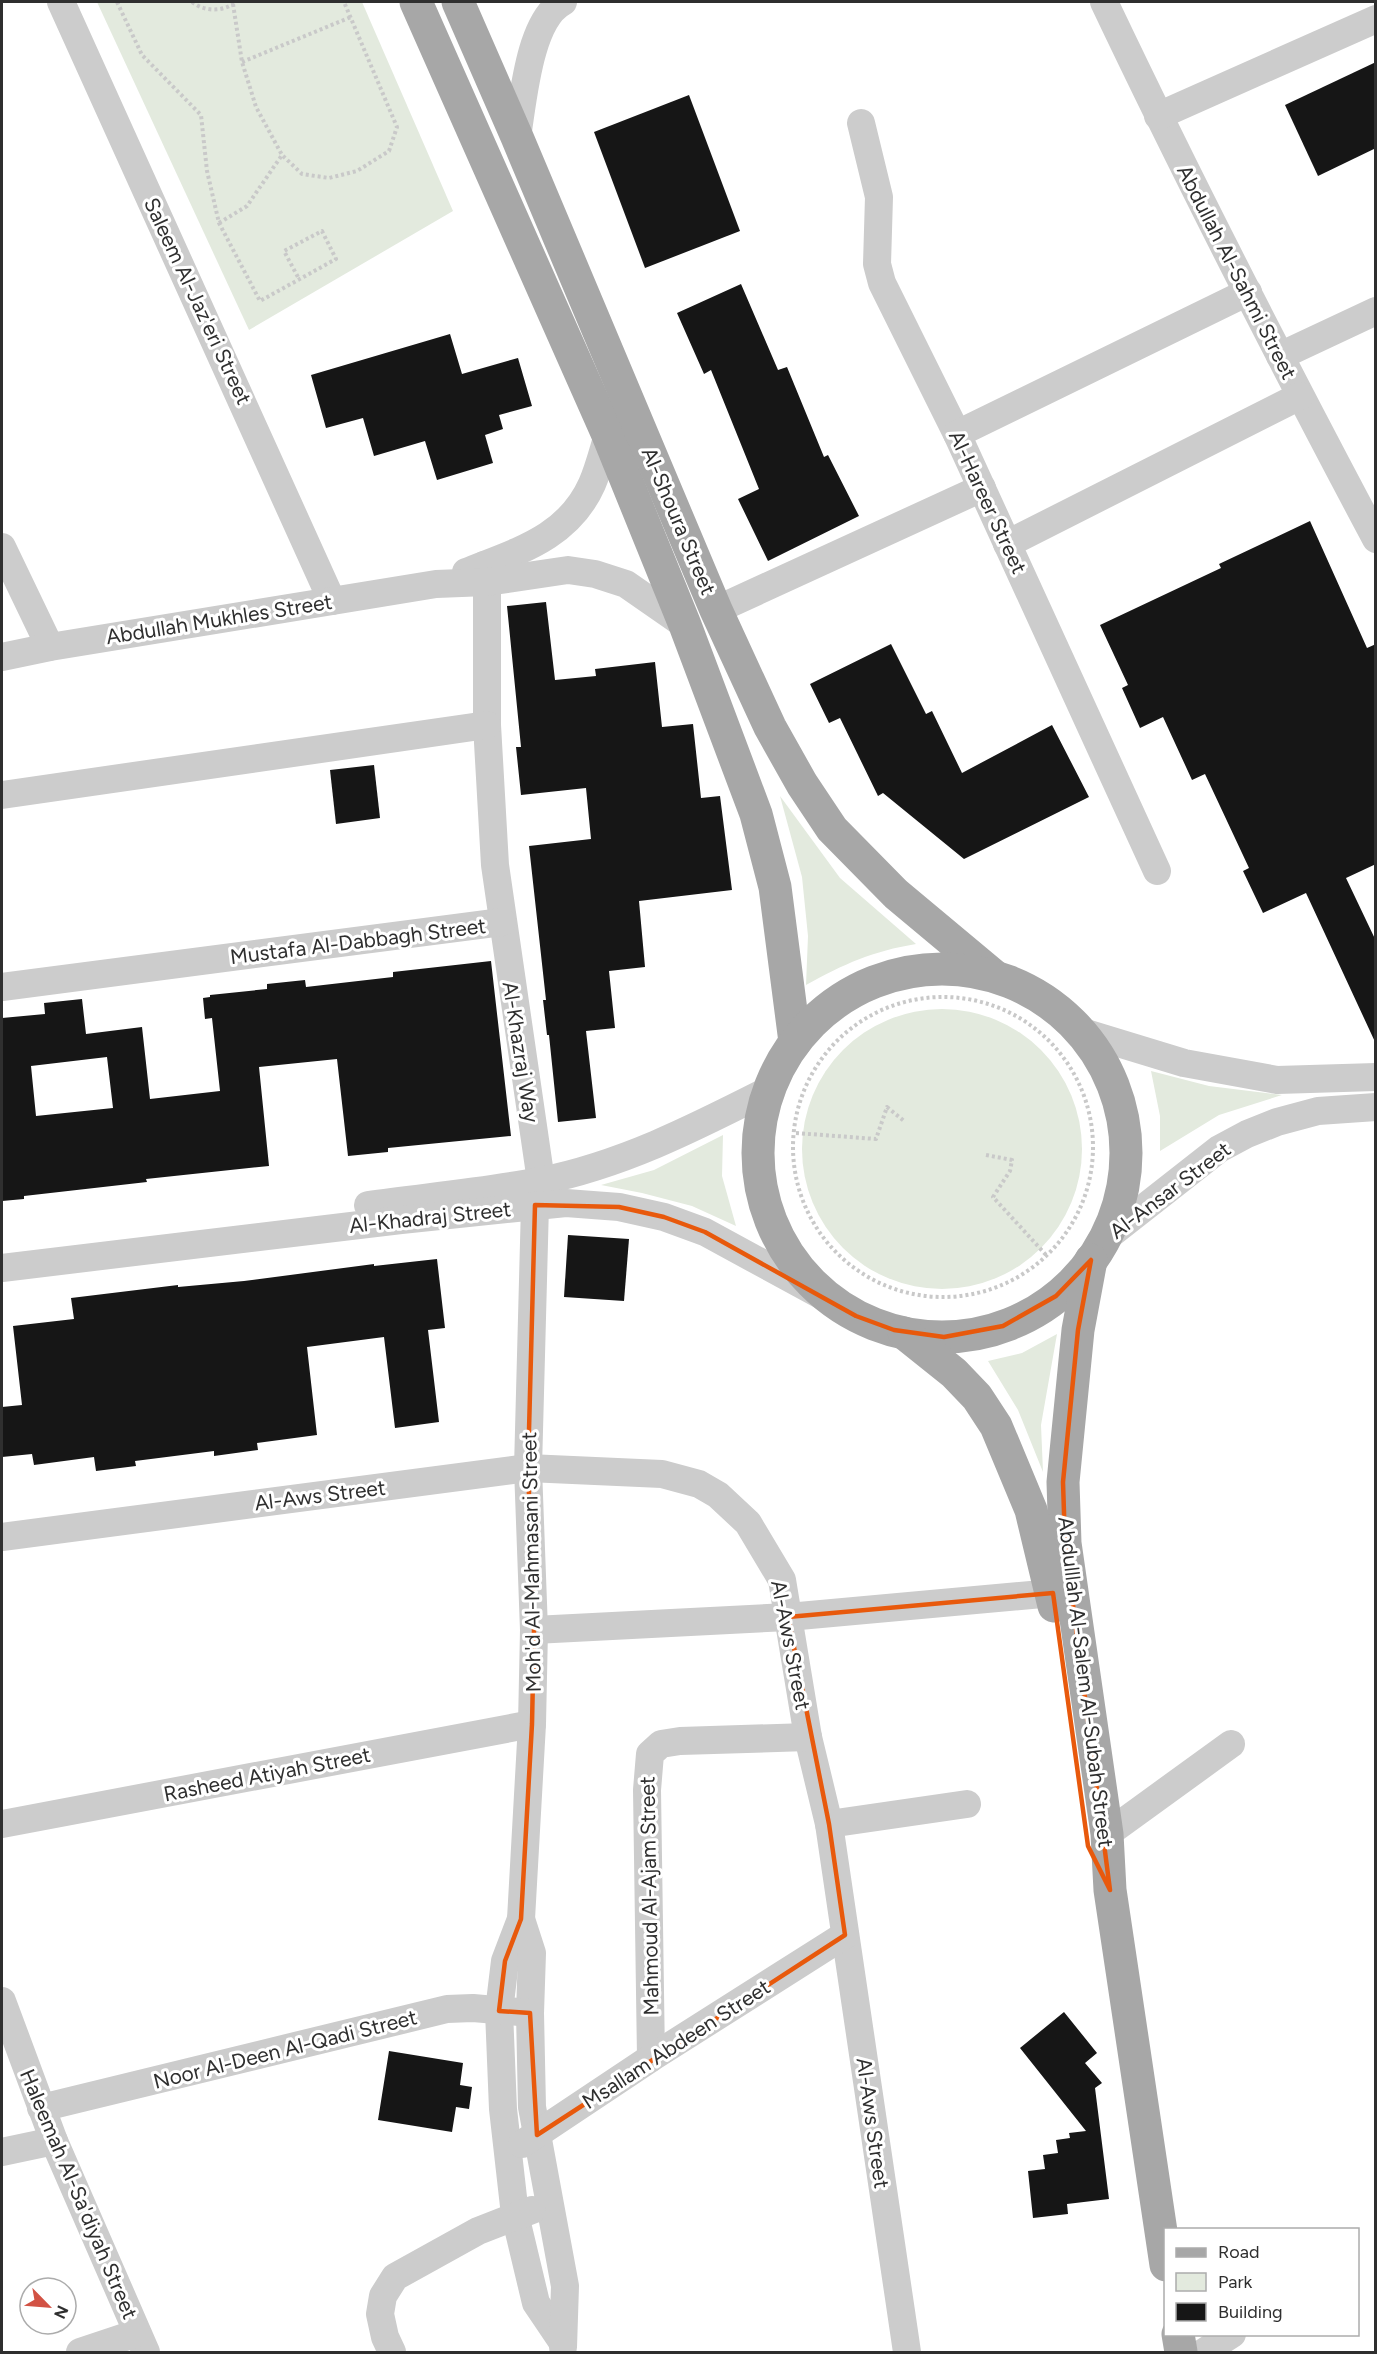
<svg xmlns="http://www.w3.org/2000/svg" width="1377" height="2354" viewBox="0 0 1377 2354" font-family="Figtree,sans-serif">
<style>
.green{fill:#e3eade}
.building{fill:#161616;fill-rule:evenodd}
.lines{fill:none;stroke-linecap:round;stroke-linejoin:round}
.path{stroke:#c9c9c9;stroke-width:4;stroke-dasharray:3 3;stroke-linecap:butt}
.minor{stroke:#ccc;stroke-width:28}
.major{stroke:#a7a7a7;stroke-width:33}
.marked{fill:none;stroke:#e8590c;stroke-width:4.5;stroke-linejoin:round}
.labels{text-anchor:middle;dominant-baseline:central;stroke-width:6;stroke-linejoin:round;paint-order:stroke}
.street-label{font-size:21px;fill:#2f2f2f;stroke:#fff}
</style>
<rect width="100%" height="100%" fill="#fff"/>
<g class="green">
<path d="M 97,2 L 362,2 L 453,211 L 249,330 Z"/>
<path d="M 780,796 L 840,878 L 916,944 C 873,951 844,964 806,985 L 808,936 L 802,877 Z"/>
<circle cx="942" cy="1149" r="140"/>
<path d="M 1151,1071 L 1209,1086 L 1282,1095 L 1219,1115 L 1160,1151 L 1160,1116 Z"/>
<path d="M 723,1135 L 722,1176 L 736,1226 L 692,1206 L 642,1193 L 601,1185 L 654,1170 Z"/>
<path d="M 1057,1334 L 1041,1425 L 1043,1472 L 1018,1410 L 988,1361 L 1022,1353 Z"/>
</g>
<g class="building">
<path d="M 1376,62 L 1376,148 L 1318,176 L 1285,105 Z"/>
<path d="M 689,95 L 740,231 L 645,268 L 594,132 Z"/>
<path d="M 741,284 L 778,370 L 787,367 L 824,457 L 828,455 L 859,516 L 768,561 L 738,499 L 759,489 L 711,370 L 704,374 L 677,313 Z"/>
<path d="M 450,334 L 462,374 L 518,358 L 532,406 L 499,415 L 503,429 L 485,435 L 493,463 L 437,480 L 425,441 L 374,456 L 363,418 L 326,428 L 311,375 Z"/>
<path d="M 1310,521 L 1367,648 L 1376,644 L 1376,864 L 1346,878 L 1376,941 L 1376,1044 L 1306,893 L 1263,913 L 1243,871 L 1249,868 L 1205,774 L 1192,780 L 1163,717 L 1140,728 L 1122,688 L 1128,685 L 1100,625 L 1221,568 L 1219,564 Z"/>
<path d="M 546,602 L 555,680 L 596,676 L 595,669 L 655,662 L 662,727 L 693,724 L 701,798 L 720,796 L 732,890 L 639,901 L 645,967 L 609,971 L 615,1028 L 586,1031 L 596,1118 L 558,1122 L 549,1035 L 547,1035 L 543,1000 L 546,1000 L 529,846 L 591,839 L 586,788 L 521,795 L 516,747 L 521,747 L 507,606 Z"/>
<path d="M 891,644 L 926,714 L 932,711 L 962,773 L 1052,725 L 1089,797 L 964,859 L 883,793 L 878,796 L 840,718 L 829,723 L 810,684 Z"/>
<path d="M 374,765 L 380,818 L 336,824 L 330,770 Z"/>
<path d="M 491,961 L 511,1136 L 388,1148 L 388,1152 L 348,1156 L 337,1059 L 259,1067 L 269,1166 L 146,1179 L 147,1182 L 24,1196 L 24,1199 L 2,1201 L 2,1018 L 45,1014 L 44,1003 L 82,999 L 86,1034 L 142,1027 L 150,1099 L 220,1091 L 212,1018 L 205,1019 L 203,998 L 210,997 L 210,995 L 267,989 L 267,984 L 305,980 L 306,987 L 393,977 L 393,972 ZM 107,1057 L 113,1108 L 36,1116 L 31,1066 Z"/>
<path d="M 568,1235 L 629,1239 L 624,1301 L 564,1297 Z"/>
<path d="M 437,1259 L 445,1328 L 428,1330 L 439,1422 L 395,1428 L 384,1337 L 307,1347 L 317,1435 L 257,1443 L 258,1450 L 214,1456 L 214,1451 L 135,1461 L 136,1466 L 96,1471 L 94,1457 L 34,1465 L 32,1454 L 2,1457 L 2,1407 L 22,1405 L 13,1326 L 74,1319 L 71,1298 L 178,1285 L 178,1287 L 244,1281 L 374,1264 L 374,1266 Z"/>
<path d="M 1064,2012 L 1097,2053 L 1085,2063 L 1102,2083 L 1095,2088 L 1109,2199 L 1067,2204 L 1068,2214 L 1033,2218 L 1028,2171 L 1045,2169 L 1043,2155 L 1058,2153 L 1056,2140 L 1070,2138 L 1069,2133 L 1086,2131 L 1020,2048 Z"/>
<path d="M 389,2051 L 463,2063 L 460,2085 L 472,2087 L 469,2109 L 456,2107 L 452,2132 L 378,2120 Z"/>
</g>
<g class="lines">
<g class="path">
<path d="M 117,2 L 142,55 L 201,115 L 207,171 L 219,223 L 260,301 L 336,259 L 322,231 L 284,251 L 299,279"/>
<path d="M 192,2 C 205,12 223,12 236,2"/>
<path d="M 233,4 L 242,62 L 256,107 L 282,155"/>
<path d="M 242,62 L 351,17"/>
<path d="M 219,223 L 247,206 L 282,155 L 302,174 L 329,178 L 357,171 L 389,151 L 397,127 L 344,2"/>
<circle cx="943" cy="1147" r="150"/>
<path d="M 796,1133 L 876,1139 L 887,1107 L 904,1121"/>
<path d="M 986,1155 L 1012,1160 L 1010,1171 L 993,1197 L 1047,1256"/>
</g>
<g class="minor">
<path d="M 61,2 L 332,601"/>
<path d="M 1104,2 C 1190,183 1282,362 1376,539"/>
<path d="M 1158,116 L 1376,19"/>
<path d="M 861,123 L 879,197 L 877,264 L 882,283 L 957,434 L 1157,871"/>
<path d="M 517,137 C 523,101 529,20 563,2"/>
<path d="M 1280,356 L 1376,311"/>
<path d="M 957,434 L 1248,292"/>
<path d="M 1007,544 L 1300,396"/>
<path d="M 2,547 L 50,647"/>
<path d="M 484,565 L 487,582 L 487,725 L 495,865 L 541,1181"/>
<path d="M 466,572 C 518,551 568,538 592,484 C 599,468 603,451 608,435"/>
<path d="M 716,610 L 982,488"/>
<path d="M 2,657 L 50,647 L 436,584 L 487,582 L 568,570 L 595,574 L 626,584 L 685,625"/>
<path d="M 2,795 L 487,725"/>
<path d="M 2,987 L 502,922"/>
<path d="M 1079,1031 L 1184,1063 L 1277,1080 L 1376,1077"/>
<path d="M 368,1205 C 425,1197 484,1192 540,1181 C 622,1165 696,1127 769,1090"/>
<path d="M 535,1205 L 528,1468 L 534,1630 L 532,1724 L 521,1919 L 505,1961 L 499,2011 L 503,2109 L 515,2215 L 536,2303 L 563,2343"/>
<path d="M 1103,1240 L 1219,1149 L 1247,1134 L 1277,1122 L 1318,1111 L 1376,1107"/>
<path d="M 2,1268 L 401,1220 L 566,1203 L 619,1207 L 664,1217 L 705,1232 L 839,1305"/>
<path d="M 2,1537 L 528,1468 L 662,1474 L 699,1484 L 718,1495 L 748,1523 L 782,1580 L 808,1737 L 829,1824 L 907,2352"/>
<path d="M 534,1630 L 788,1617 L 1053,1593"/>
<path d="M 2,1824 L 532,1724"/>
<path d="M 829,1824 L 967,1804"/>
<path d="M 1107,1834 L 1231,1744"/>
<path d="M 521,1919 L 532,1953 L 530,2013 L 532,2107 L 565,2286 L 563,2347"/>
<path d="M 2,2001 L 54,2141 L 146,2352"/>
<path d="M 651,2058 L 647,1790 L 650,1754 L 661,1744 L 680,1741 L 808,1737"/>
<path d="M 41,2108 L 447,2009 L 473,2008 L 530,2013"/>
<path d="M 522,2144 L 651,2058 L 845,1935"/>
<path d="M 2,2152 L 54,2141"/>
<path d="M 80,2352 L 137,2333"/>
<path d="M 392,2352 L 385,2337 L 380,2314 L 383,2296 L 395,2277 L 478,2231 L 532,2210"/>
<path d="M 1204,2352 L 1232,2334"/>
</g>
<g class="major">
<path d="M 416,2 L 608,435 L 685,625 L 756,814 L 775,887 L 795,1042"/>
<path d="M 458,2 L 517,137 L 716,610 L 770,727 L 802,784 L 832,829 L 896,894 L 993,975"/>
<circle cx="942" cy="1153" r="184"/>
<path d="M 1091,1260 L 1078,1330 L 1063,1482 L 1065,1543 L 1107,1834 L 1110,1890 L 1166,2265"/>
<path d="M 904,1333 L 954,1373 L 977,1397 L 996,1426 L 1031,1510 L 1054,1606"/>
<path d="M 1178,2334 L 1181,2352"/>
</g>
</g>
<path class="marked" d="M 535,1205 L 619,1207 L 664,1217 L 705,1232 L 856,1316 L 894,1330 L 944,1337 L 1003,1326 L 1056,1296 L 1091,1260 L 1078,1330 L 1063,1482 L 1065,1543 L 1110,1890 L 1088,1846 L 1053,1593 L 788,1617 L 829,1824 L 845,1935 L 537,2135 L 530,2013 L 499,2011 L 505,1961 L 521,1919 L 532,1724 L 534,1630 L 528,1468 Z"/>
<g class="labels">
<g class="street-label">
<text transform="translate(1237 272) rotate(63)">Abdullah Al-Sahmi Street</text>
<text transform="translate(198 301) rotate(65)">Saleem Al-Jaz'eri Street</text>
<text transform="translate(988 502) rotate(65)">Al-Hareer Street</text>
<text transform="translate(679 521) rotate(67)">Al-Shoura Street</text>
<text transform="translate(219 619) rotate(-9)">Abdullah Mukhles Street</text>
<text transform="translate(358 941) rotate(-7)">Mustafa Al-Dabbagh Street</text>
<text transform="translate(521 1052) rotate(81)">Al-Khazraj Way</text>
<text transform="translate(1170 1190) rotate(-37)">Al-Ansar Street</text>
<text transform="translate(430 1217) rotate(-6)">Al-Khadraj Street</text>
<text transform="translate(320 1495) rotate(-7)">Al-Aws Street</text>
<text transform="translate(531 1562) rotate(-91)">Moh'd Al-Mahmasani Street</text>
<text transform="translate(791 1645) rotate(79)">Al-Aws Street</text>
<text transform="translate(1086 1682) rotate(83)">Abdulllah Al-Salem Al-Subah Street</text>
<text transform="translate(267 1774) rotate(-11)">Rasheed Atiyah Street</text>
<text transform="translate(649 1896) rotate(-91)">Mahmoud Al-Ajam Street</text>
<text transform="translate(676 2044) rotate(-33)">Msallam Abdeen Street</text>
<text transform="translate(285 2049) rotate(-14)">Noor Al-Deen Al-Qadi Street</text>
<text transform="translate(873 2123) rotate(82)">Al-Aws Street</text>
<text transform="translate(79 2194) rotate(67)">Haleemah Al-Sa'diyah Street</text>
</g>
</g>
<rect width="1377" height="2354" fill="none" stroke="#2f2f2f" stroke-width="6"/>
<rect x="1164" y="2228" width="195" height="108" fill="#ffffff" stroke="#acacac" stroke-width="1.5"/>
<rect x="1176" y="2248" width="30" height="9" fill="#a7a7a7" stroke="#acacac" stroke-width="1.5"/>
<text x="1218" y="2258" font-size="18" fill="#2f2f2f">Road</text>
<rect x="1176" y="2273" width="30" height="18" fill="#e3eade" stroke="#acacac" stroke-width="1.5"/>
<text x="1218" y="2288" font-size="18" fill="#2f2f2f">Park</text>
<rect x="1176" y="2303" width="30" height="18" fill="#161616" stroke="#acacac" stroke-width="1.5"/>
<text x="1218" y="2318" font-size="18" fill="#2f2f2f">Building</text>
<g transform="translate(48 2306) rotate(115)"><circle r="28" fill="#ffffff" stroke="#acacac" stroke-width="1.5"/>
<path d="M0-4.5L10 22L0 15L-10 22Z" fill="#d25244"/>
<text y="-9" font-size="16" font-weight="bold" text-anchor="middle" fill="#2f2f2f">N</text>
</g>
</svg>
